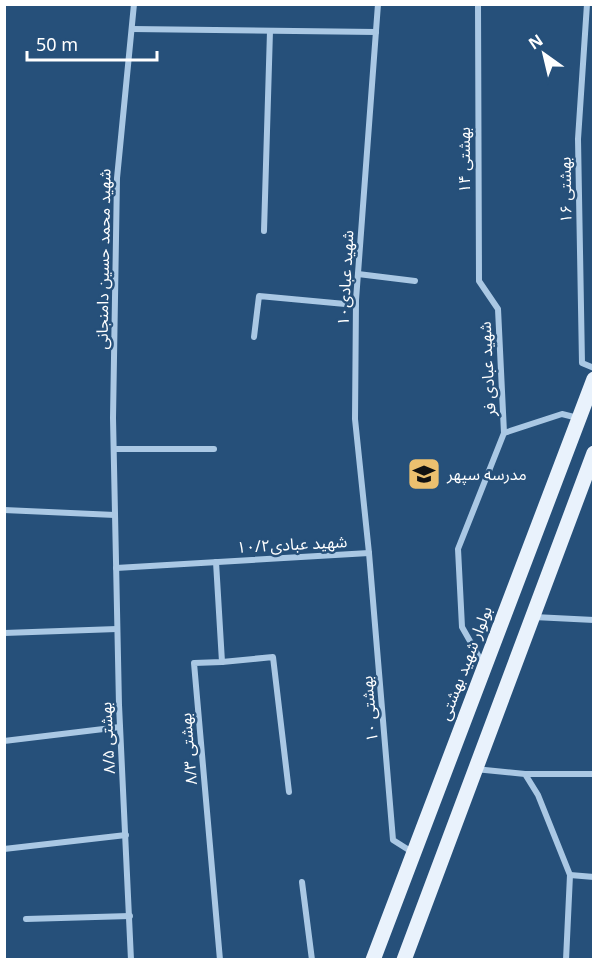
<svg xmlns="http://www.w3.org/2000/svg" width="598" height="964" viewBox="0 0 598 964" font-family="'Noto Sans','Noto Sans Arabic',sans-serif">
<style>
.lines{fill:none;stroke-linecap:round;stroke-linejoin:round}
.minor{stroke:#aac8e4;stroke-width:6}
.primary{stroke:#e9f2fc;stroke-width:15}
.labels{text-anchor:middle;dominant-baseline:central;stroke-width:5;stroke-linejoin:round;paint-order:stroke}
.street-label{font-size:16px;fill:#fff;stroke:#26507a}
.poi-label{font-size:16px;fill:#fff;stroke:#26507a;text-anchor:start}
</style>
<rect width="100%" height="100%" fill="#26507a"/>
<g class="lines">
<g class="minor">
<path d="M 378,4 L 356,300 L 355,419 L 369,553 L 393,840 L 412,852"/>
<path d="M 478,4 L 479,281 L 498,309 L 504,433 L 458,549 L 462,627 L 483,664"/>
<path d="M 587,4 L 578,139 L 582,363 L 594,368"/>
<path d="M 132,29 L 376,32"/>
<path d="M 264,231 L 270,31"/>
<path d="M 358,274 L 415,281"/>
<path d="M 254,337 L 259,296 L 356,305"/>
<path d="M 504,433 L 562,414 L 578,418"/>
<path d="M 114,449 L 214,449"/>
<path d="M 4,510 L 115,515"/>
<path d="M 216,562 L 222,662 L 194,663 L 220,960"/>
<path d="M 116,568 L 369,553"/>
<path d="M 534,617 L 594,620"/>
<path d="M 4,633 L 117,629"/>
<path d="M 222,662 L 273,657 L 289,792"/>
<path d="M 4,741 L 120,727"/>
<path d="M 475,769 L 525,774 L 538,795 L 570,875 L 566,960"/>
<path d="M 525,774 L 594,774"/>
<path d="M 4,849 L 126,835"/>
<path d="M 570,875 L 594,877"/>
<path d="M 302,882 L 312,960"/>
<path d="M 26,919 L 130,916"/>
<path d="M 131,960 L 119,705 L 113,418 L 117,178 L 134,4"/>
</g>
<g class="primary">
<path d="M 373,960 L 594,379"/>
<path d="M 404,960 L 594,453"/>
</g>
</g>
<defs>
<g id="school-square" transform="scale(1.725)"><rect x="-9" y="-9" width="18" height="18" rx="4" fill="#ecc06f" stroke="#26507a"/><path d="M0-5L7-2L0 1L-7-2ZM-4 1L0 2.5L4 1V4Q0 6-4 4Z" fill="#111"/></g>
</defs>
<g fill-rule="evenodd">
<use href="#school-square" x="424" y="474"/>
</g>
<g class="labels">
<g class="street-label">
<text transform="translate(464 160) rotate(-90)">بهشتی ۱۴</text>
<text transform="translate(565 190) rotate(-91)">بهشتی ۱۶</text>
<text transform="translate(103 259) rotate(-89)">شهید محمد حسین دامنجانی</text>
<text transform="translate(345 278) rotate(-87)">شهید عبادی۱۰</text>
<text transform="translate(487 369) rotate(-93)">شهید عبادی فر</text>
<text transform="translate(292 544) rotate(-3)">شهید عبادی۱۰/۲</text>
<text transform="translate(465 663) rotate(-69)">بولوار شهید بهشتی</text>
<text transform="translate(369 709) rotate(-95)">بهشتی ۱۰</text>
<text transform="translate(107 738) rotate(-93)">بهشتی ۸/۵</text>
<text transform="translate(188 749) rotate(-95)">بهشتی ۸/۳</text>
</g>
<g class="poi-label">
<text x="447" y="474">مدرسه سپهر</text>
</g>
</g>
<rect width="598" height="964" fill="none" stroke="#ffffff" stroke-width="12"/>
<g transform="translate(544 54) rotate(326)" stroke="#26507a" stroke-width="4.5" paint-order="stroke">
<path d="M0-4.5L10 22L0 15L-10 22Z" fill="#ffffff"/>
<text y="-9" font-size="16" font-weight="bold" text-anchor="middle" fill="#ffffff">N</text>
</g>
<path d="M27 51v9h130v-9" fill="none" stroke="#ffffff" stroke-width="3"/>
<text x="36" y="51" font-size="18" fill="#ffffff" stroke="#26507a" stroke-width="4.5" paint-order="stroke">50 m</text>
</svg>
